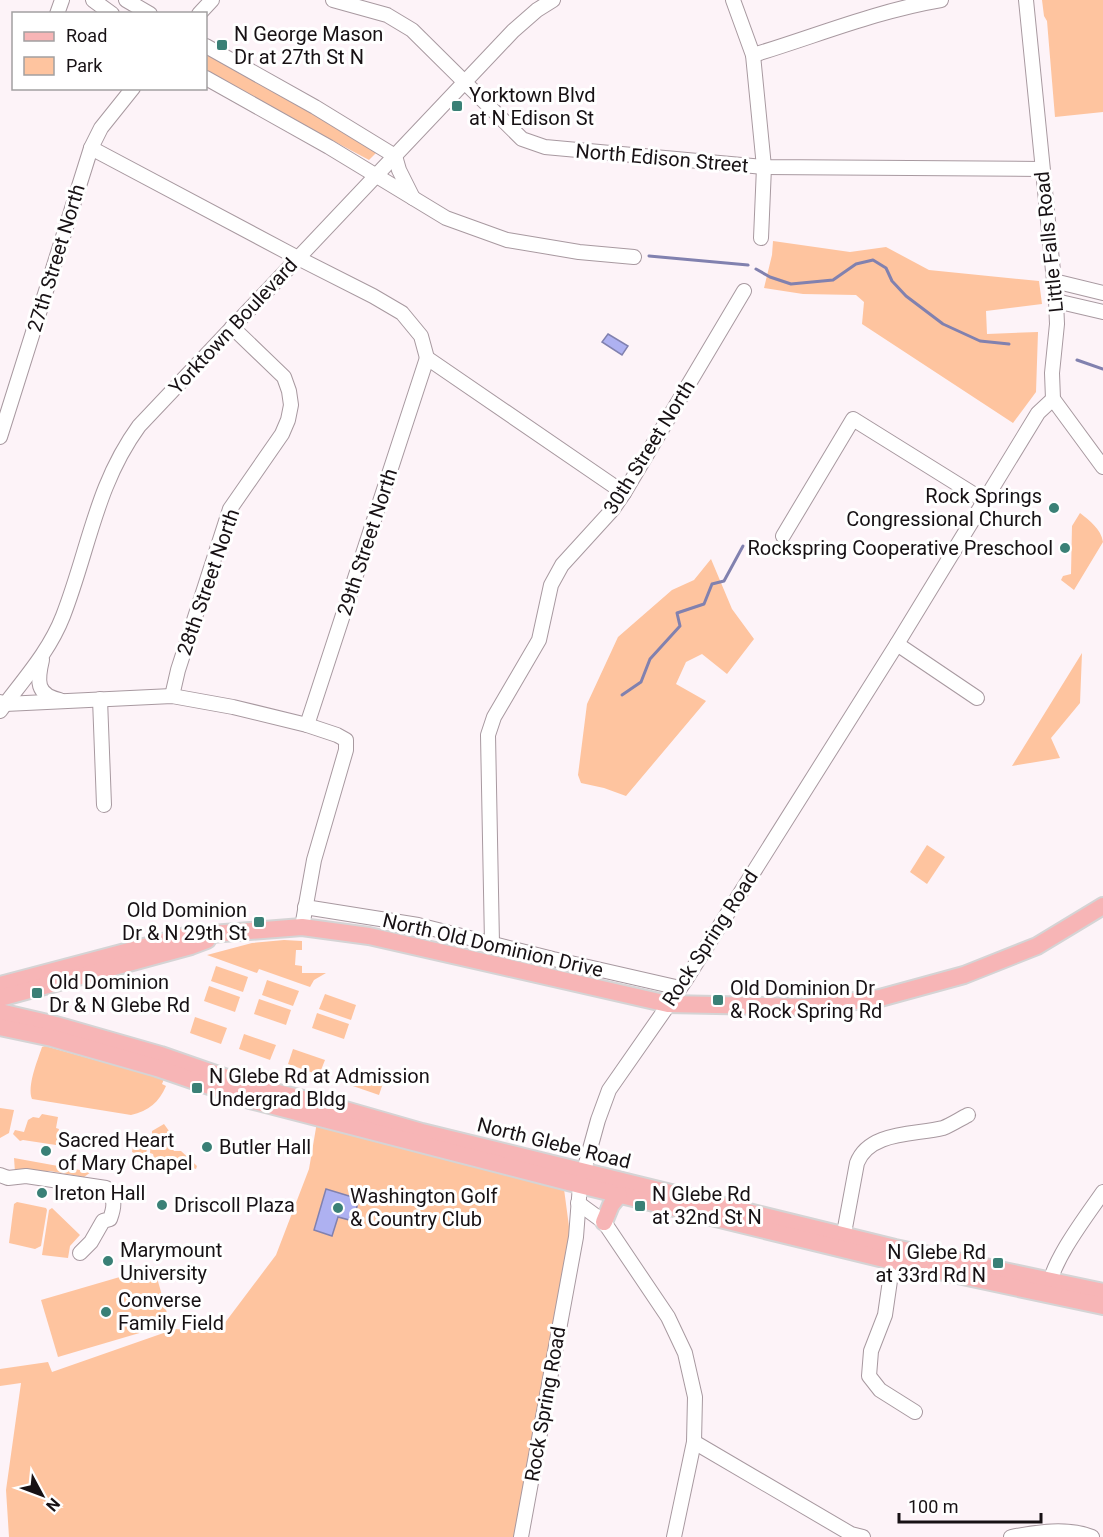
<svg xmlns="http://www.w3.org/2000/svg" width="1103" height="1537" viewBox="0 0 1103 1537" font-family="Roboto,sans-serif">
<style>
.green{fill:#fec49f}
.water{fill:#aeb1f1;stroke:#8181af;stroke-width:1.5}
.lines{fill:none;stroke-linecap:round;stroke-linejoin:round}
.stream{stroke:#8181af;stroke-width:3}
.minor-casing{stroke:#a899a0;stroke-width:16}
.major-casing{stroke:#d5d4d5;stroke-width:20}
.minor{stroke:#fff;stroke-width:14}
.major{stroke:#f7b5b6;stroke-width:16}
.poi-dot{fill:#3a8076;stroke:#fff;stroke-width:2}
.labels{text-anchor:middle;dominant-baseline:central;stroke-width:6;stroke-linejoin:round;paint-order:stroke}
.poi-label{font-size:20px;fill:#171114;stroke:#fff;text-anchor:start}
.street-label{font-size:20px;fill:#171114;stroke:#fff}
</style>
<rect width="100%" height="100%" fill="#fdf3f8"/>
<g class="green">
<path d="M 1042,0 L 1103,0 L 1103,112 L 1055,117 L 1047,21 L 1044,16 Z"/>
<path d="M 206,52 L 356,136 L 377,152 L 369,160 L 328,138 L 316,134 L 206,73 Z"/>
<path d="M 773,241 L 850,252 L 886,247 L 929,270 L 1039,281 L 1042,304 L 986,311 L 987,334 L 1038,332 L 1036,392 L 1013,423 L 862,324 L 864,302 L 856,295 L 803,294 L 764,288 L 772,255 Z"/>
<path d="M 1080,513 C 1090,521 1101,529 1103,542 L 1074,590 L 1061,580 L 1063,576 L 1071,574 L 1072,526 Z"/>
<path d="M 711,559 L 732,609 L 754,639 L 727,674 L 702,654 L 686,662 L 676,684 L 706,701 L 626,796 L 604,788 L 581,783 L 578,775 L 587,704 L 618,637 L 672,590 L 694,580 Z"/>
<path d="M 1082,653 L 1080,703 L 1051,738 L 1060,758 L 1012,766 Z"/>
<path d="M 927,845 L 945,857 L 927,884 L 910,872 Z"/>
<path d="M 284,940 L 302,941 L 302,950 L 296,950 L 295,965 L 302,966 L 302,973 L 326,973 L 314,980 L 310,987 L 259,969 L 257,973 L 207,955 L 252,943 Z"/>
<path d="M 216,966 L 248,977 L 243,992 L 211,981 Z"/>
<path d="M 267,980 L 299,991 L 293,1006 L 262,995 Z"/>
<path d="M 209,986 L 240,997 L 235,1012 L 204,1001 Z"/>
<path d="M 325,994 L 356,1005 L 351,1020 L 319,1009 Z"/>
<path d="M 259,999 L 291,1010 L 286,1025 L 254,1014 Z"/>
<path d="M 317,1013 L 349,1024 L 344,1039 L 312,1028 Z"/>
<path d="M 195,1017 L 227,1028 L 221,1044 L 190,1033 Z"/>
<path d="M 244,1034 L 276,1045 L 270,1060 L 239,1049 Z"/>
<path d="M 45,1046 L 164,1079 L 162,1084 L 166,1086 C 159,1102 149,1111 131,1115 L 32,1099 C 27,1086 37,1062 42,1047 Z"/>
<path d="M 293,1049 L 325,1060 L 319,1075 L 288,1064 Z"/>
<path d="M 352,1069 L 384,1080 L 379,1095 L 347,1084 Z"/>
<path d="M 0,1108 L 14,1110 L 9,1133 L 0,1138 Z"/>
<path d="M 42,1114 L 58,1117 L 56,1128 L 59,1129 L 56,1145 L 23,1140 L 20,1141 L 13,1134 L 15,1130 L 24,1132 L 28,1120 L 33,1117 L 39,1118 Z"/>
<path d="M 317,1122 L 564,1189 L 570,1234 L 514,1537 L 9,1537 L 6,1490 L 21,1383 L 0,1386 L 0,1369 L 48,1362 L 52,1372 L 175,1329 L 218,1332 L 276,1255 L 309,1169 Z"/>
<path d="M 164,1124 L 174,1138 L 170,1143 L 152,1139 L 152,1131 Z"/>
<path d="M 135,1136 L 139,1136 L 149,1141 L 146,1153 L 142,1156 L 132,1152 Z"/>
<path d="M 151,1141 L 170,1145 L 174,1151 L 181,1151 L 197,1166 L 196,1169 L 181,1164 L 157,1162 L 158,1159 L 154,1158 L 153,1154 L 150,1153 Z"/>
<path d="M 14,1158 L 91,1172 L 84,1177 L 50,1171 L 15,1172 Z"/>
<path d="M 17,1202 L 46,1208 L 47,1210 L 41,1246 L 35,1249 L 9,1243 L 14,1204 Z"/>
<path d="M 52,1208 L 80,1235 L 70,1246 L 68,1258 L 42,1255 L 49,1210 Z"/>
<path d="M 154,1267 L 170,1324 L 58,1357 L 41,1300 Z"/>
</g>
<g class="water">
<path d="M 608,334 L 628,346 L 622,355 L 602,342 Z"/>
<path d="M 326,1189 L 359,1199 L 353,1221 L 338,1217 L 332,1236 L 314,1230 Z"/>
</g>
<g class="lines">
<g class="stream">
<path d="M 649,256 L 748,265"/>
<path d="M 756,269 L 770,277 L 791,284 L 833,280 L 856,264 L 873,260 L 886,268 L 892,281 L 906,296 L 943,324 L 980,341 L 1009,344"/>
<path d="M 1077,360 L 1103,369"/>
<path d="M 622,695 L 641,682 L 650,659 L 680,626 L 677,613 L 704,604 L 712,584 L 724,581 L 743,546"/>
</g>
<g class="minor-casing">
<g id="minor">
<path d="M 93,0 L 112,14"/>
<path d="M 126,0 L 150,14"/>
<path d="M 333,0 L 387,15 L 412,30 L 522,139 L 545,147 L 764,167 L 1042,169"/>
<path d="M 733,0 L 753,55 L 764,167 L 761,238"/>
<path d="M 1026,0 L 1056,301 L 1057,324 L 1052,373 L 1053,399 L 1103,467"/>
<path d="M 57,14 L 62,0"/>
<path d="M 199,14 L 212,0"/>
<path d="M 206,46 L 315,107 L 395,156 L 399,170 L 413,198"/>
<path d="M 753,55 C 816,36 876,11 941,0"/>
<path d="M 206,78 L 329,147 L 446,218 L 507,240 L 579,252 L 634,257"/>
<path d="M 91,148 L 298,258 L 373,296 L 402,313 L 421,336 L 427,358 L 624,493"/>
<path d="M 1054,281 L 1103,293"/>
<path d="M 1056,301 L 1103,312"/>
<path d="M 0,437 L 91,148 L 101,128 L 133,88"/>
<path d="M 783,536 L 853,419 L 983,500"/>
<path d="M 897,644 L 977,698"/>
<path d="M 42,660 C 37,681 36,695 60,700"/>
<path d="M 172,696 L 178,670 L 230,509 L 282,434 L 288,420 L 291,405 L 289,391 L 284,377 L 232,327"/>
<path d="M 100,699 L 104,805"/>
<path d="M 0,702 L 5,704 L 172,696 L 233,707 L 307,725 L 337,735 L 346,740 L 346,750 L 314,860 L 302,927"/>
<path d="M 0,711 C 23,680 49,652 63,616 C 89,549 96,485 139,426 L 513,31 L 537,10 L 553,0"/>
<path d="M 307,725 L 427,358"/>
<path d="M 305,907 L 418,925 L 553,959 L 680,988"/>
<path d="M 492,943 L 488,735 L 494,717 L 539,640 L 551,585 L 562,565 L 613,509 L 624,493 L 744,291"/>
<path d="M 0,1175 L 8,1178 L 26,1176 L 106,1188 C 115,1200 115,1205 110,1219 L 103,1221 L 91,1242 L 80,1253"/>
<path d="M 578,1203 L 604,1222 L 668,1317 L 685,1353 L 695,1397 L 694,1442 L 674,1537"/>
<path d="M 842,1244 L 857,1163 C 869,1131 915,1135 943,1128 C 951,1125 960,1119 968,1115"/>
<path d="M 894,1253 L 885,1315 L 871,1351 L 869,1376 L 880,1390 L 915,1412"/>
<path d="M 1048,1289 C 1054,1258 1085,1218 1103,1192"/>
<path d="M 694,1442 L 851,1534 L 863,1537"/>
<path d="M 521,1537 L 576,1237 L 580,1185 L 598,1120 L 609,1090 L 685,981 L 897,644 L 1038,413 L 1053,399"/>
<path d="M 1011,1537 C 1037,1532 1067,1527 1092,1537"/>
</g>
</g>
<g class="major-casing">
<g id="major">
<path d="M 0,985 L 186,936 L 302,927 L 369,936 L 668,1004 L 805,1007 L 880,998 L 964,975 L 1037,946 L 1103,906"/>
<path d="M 0,998 L 191,946 L 207,940"/>
<path d="M 0,1012 L 56,1025 L 161,1055 L 253,1087 L 328,1105 L 422,1132 L 895,1248 L 1103,1292"/>
<path d="M 0,1027 L 52,1038 L 157,1068 L 250,1100 L 580,1185 L 892,1261 L 1103,1306"/>
<path d="M 604,1222 L 611,1205 L 619,1195"/>
</g>
</g>
<use href="#minor" class="minor"/>
<use href="#major" class="major"/>
</g>
<g class="poi-dot">
<rect x="216" y="39" width="12" height="12" rx="3"/>
<rect x="451" y="100" width="12" height="12" rx="3"/>
<circle cx="1054" cy="508" r="6"/>
<circle cx="1065" cy="548" r="6"/>
<rect x="253" y="916" width="12" height="12" rx="3"/>
<rect x="31" y="987" width="12" height="12" rx="3"/>
<rect x="712" y="994" width="12" height="12" rx="3"/>
<rect x="191" y="1082" width="12" height="12" rx="3"/>
<circle cx="207" cy="1147" r="6"/>
<circle cx="46" cy="1151" r="6"/>
<circle cx="42" cy="1193" r="6"/>
<circle cx="162" cy="1205" r="6"/>
<rect x="634" y="1200" width="12" height="12" rx="3"/>
<circle cx="338" cy="1208" r="6"/>
<circle cx="108" cy="1261" r="6"/>
<rect x="992" y="1257" width="12" height="12" rx="3"/>
<circle cx="106" cy="1312" r="6"/>
</g>
<g class="labels">
<g class="poi-label">
<text x="234" y="34">N George Mason<tspan x="234" dy="23">Dr at 27th St N</tspan></text>
<text x="469" y="95">Yorktown Blvd<tspan x="469" dy="23">at N Edison St</tspan></text>
<text x="1042" y="496" text-anchor="end">Rock Springs<tspan x="1042" dy="23">Congressional Church</tspan></text>
<text x="1053" y="548" text-anchor="end">Rockspring Cooperative Preschool</text>
<text x="247" y="910" text-anchor="end">Old Dominion<tspan x="247" dy="23">Dr &amp; N 29th St</tspan></text>
<text x="49" y="982">Old Dominion<tspan x="49" dy="23">Dr &amp; N Glebe Rd</tspan></text>
<text x="730" y="988">Old Dominion Dr<tspan x="730" dy="23">&amp; Rock Spring Rd</tspan></text>
<text x="209" y="1076">N Glebe Rd at Admission<tspan x="209" dy="23">Undergrad Bldg</tspan></text>
<text x="58" y="1140">Sacred Heart<tspan x="58" dy="23">of Mary Chapel</tspan></text>
<text x="219" y="1147">Butler Hall</text>
<text x="54" y="1193">Ireton Hall</text>
<text x="652" y="1194">N Glebe Rd<tspan x="652" dy="23">at 32nd St N</tspan></text>
<text x="350" y="1196">Washington Golf<tspan x="350" dy="23">&amp; Country Club</tspan></text>
<text x="174" y="1205">Driscoll Plaza</text>
<text x="120" y="1250">Marymount<tspan x="120" dy="23">University</tspan></text>
<text x="986" y="1252" text-anchor="end">N Glebe Rd<tspan x="986" dy="23">at 33rd Rd N</tspan></text>
<text x="118" y="1300">Converse<tspan x="118" dy="23">Family Field</tspan></text>
</g>
<g class="street-label">
<text transform="translate(662 158) rotate(5)">North Edison Street</text>
<text transform="translate(1049 242) rotate(-96)">Little Falls Road</text>
<text transform="translate(56 258) rotate(-73)">27th Street North</text>
<text transform="translate(233 326) rotate(-47)">Yorktown Boulevard</text>
<text transform="translate(649 447) rotate(-58)">30th Street North</text>
<text transform="translate(367 542) rotate(-72)">29th Street North</text>
<text transform="translate(208 582) rotate(-71)">28th Street North</text>
<text transform="translate(710 938) rotate(-57)">Rock Spring Road</text>
<text transform="translate(493 945) rotate(13)">North Old Dominion Drive</text>
<text transform="translate(554 1143) rotate(14)">North Glebe Road</text>
<text transform="translate(545 1404) rotate(-80)">Rock Spring Road</text>
</g>
</g>
<rect x="12" y="12" width="195" height="78" fill="#ffffff" stroke="#a2a0a1" stroke-width="1.5"/>
<rect x="24" y="32" width="30" height="9" fill="#f7b5b6" stroke="#a2a0a1" stroke-width="1.5"/>
<text x="66" y="42" font-size="18" fill="#171114">Road</text>
<rect x="24" y="57" width="30" height="18" fill="#fec49f" stroke="#a2a0a1" stroke-width="1.5"/>
<text x="66" y="72" font-size="18" fill="#171114">Park</text>
<g transform="translate(42 1495) rotate(131)" stroke="#ffffff" stroke-width="4.5" paint-order="stroke">
<path d="M0-4.5L10 22L0 15L-10 22Z" fill="#171114"/>
<text y="-9" font-size="16" font-weight="bold" text-anchor="middle" fill="#171114">N</text>
</g>
<path d="M899 1513v9h142v-9" fill="none" stroke="#171114" stroke-width="3"/>
<text x="908" y="1513" font-size="18" fill="#171114" stroke="#ffffff" stroke-width="4.5" paint-order="stroke">100 m</text>
</svg>
